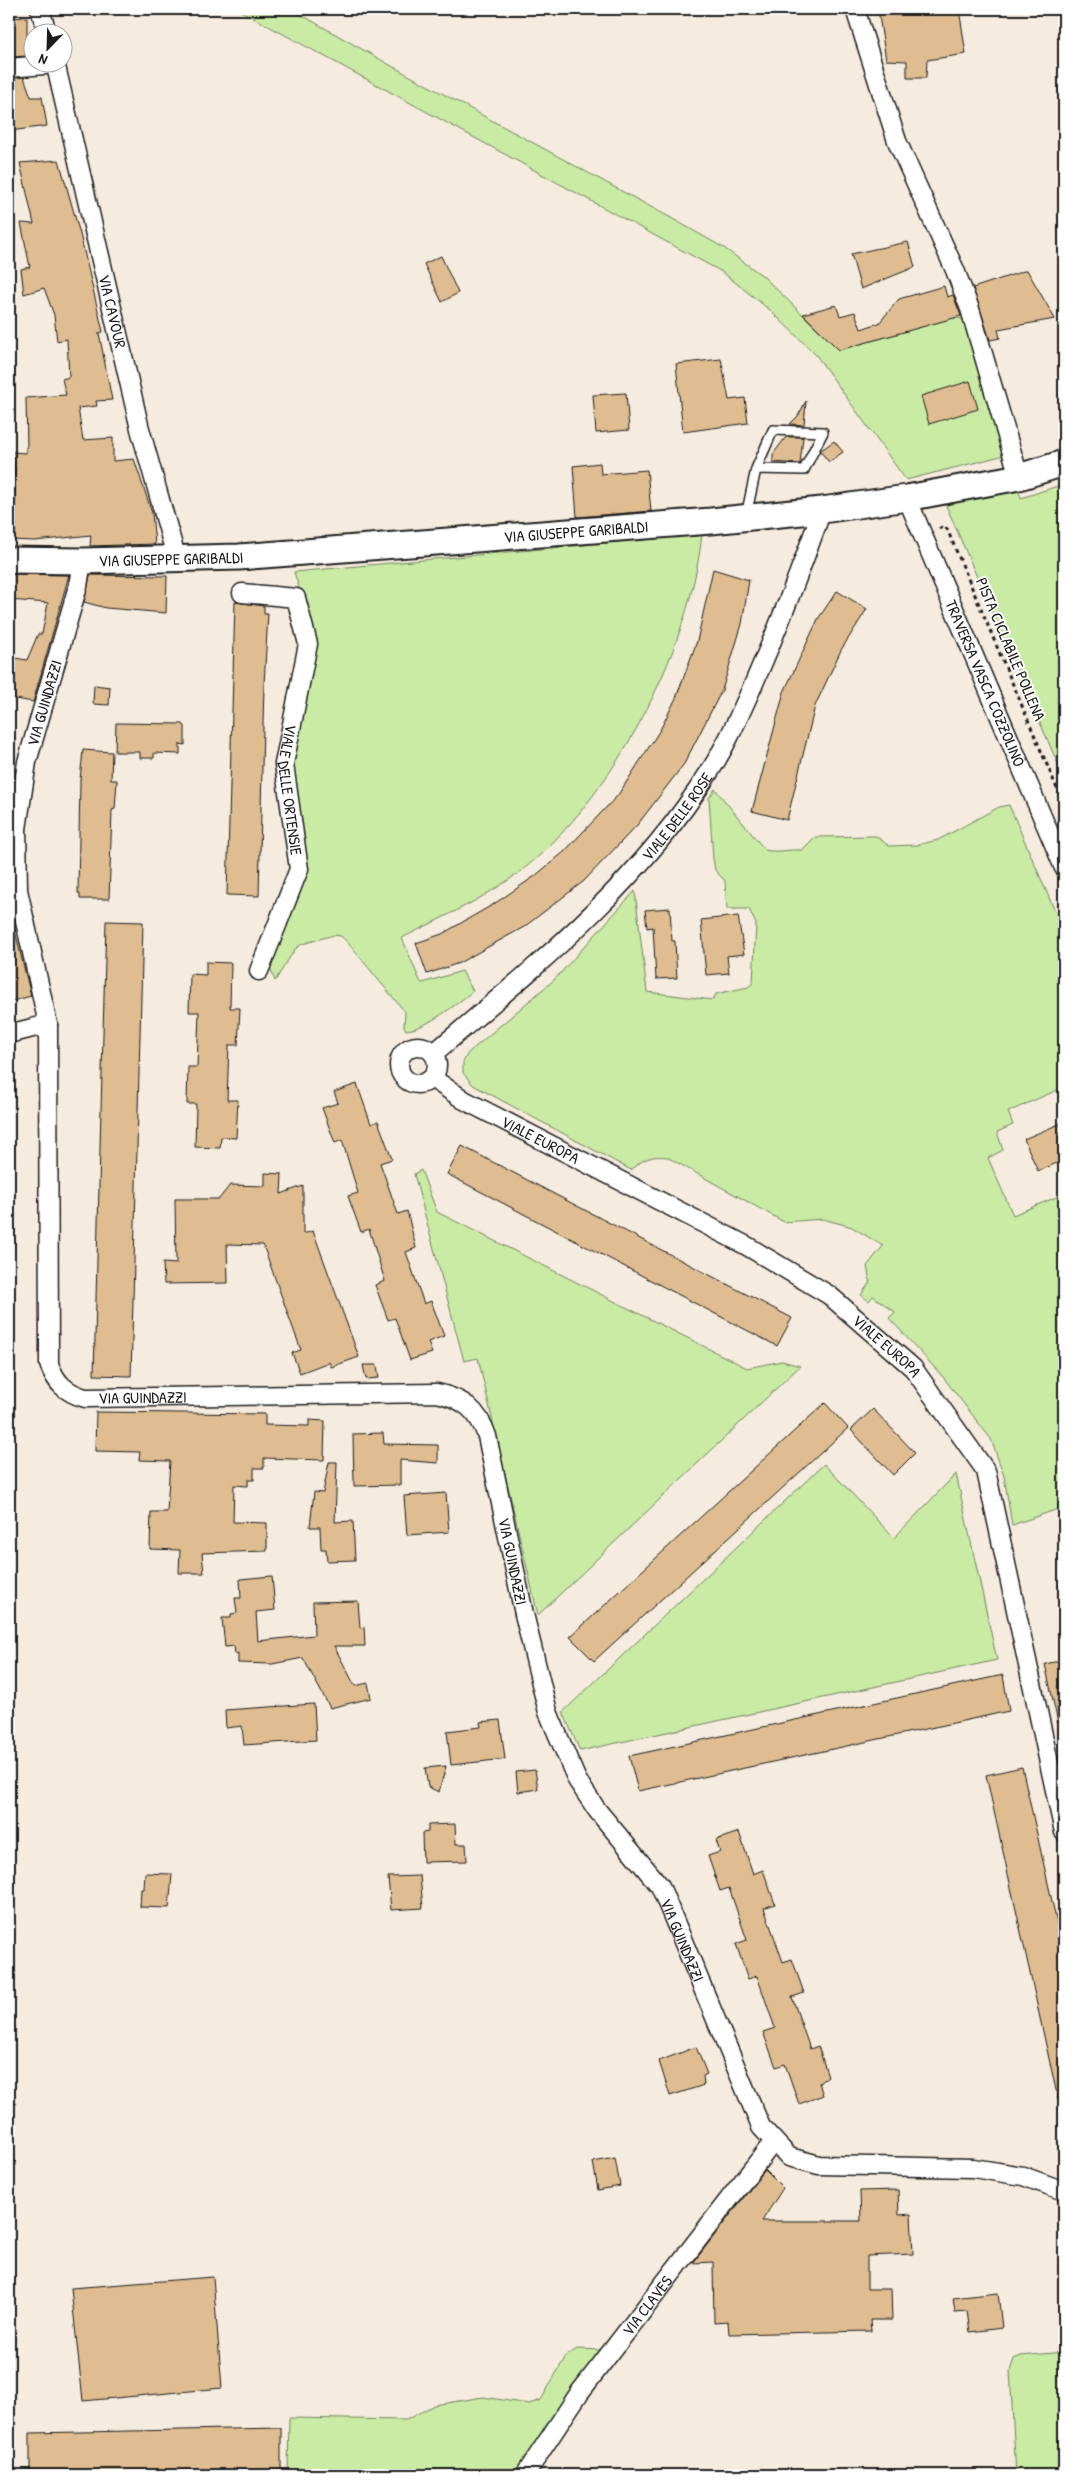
<svg xmlns="http://www.w3.org/2000/svg" width="1073" height="2484" viewBox="0 0 1073 2484" font-family="'Patrick Hand',sans-serif">
<style>
.green{fill:#c9eba4;stroke:#728460}
.building{fill:#dfbd91;stroke:#1c1c1c}
.lines{fill:none;stroke-linecap:round;stroke-linejoin:round}
.service-casing{stroke:#1c1c1c;stroke-width:12}
.minor-casing{stroke:#1c1c1c;stroke-width:21}
.secondary-casing{stroke:#1c1c1c;stroke-width:29}
.path{stroke:#1c1c1c;stroke-width:3;stroke-dasharray:4 4;stroke-linecap:butt}
.service{stroke:#fff;stroke-width:9}
.minor{stroke:#fff;stroke-width:18}
.secondary{stroke:#fff;stroke-width:25}
.labels{text-anchor:middle;dominant-baseline:central;stroke-width:4;stroke-linejoin:round;paint-order:stroke}
.street-label{font-size:16px;fill:#1c1c1c;stroke:#fff}
</style>
<rect width="100%" height="100%" fill="#f5ebde"/>
<filter id="ink" filterUnits="userSpaceOnUse"><feTurbulence type="fractalNoise" baseFrequency=".02" numOctaves="2"/><feDisplacementMap in="SourceGraphic" scale="10" xChannelSelector="R" yChannelSelector="G"/><feConvolveMatrix kernelMatrix="1 2 1 2 8 2 1 2 1" color-interpolation-filters="sRGB"/></filter>
<g filter="url(#ink)">
<g class="green">
<path d="M 237,9 L 291,9 L 390,65 L 673,219 L 724,248 L 763,276 L 839,350 L 953,318 L 964,319 L 1005,455 L 906,480 L 816,355 L 770,310 L 722,272 Z"/>
<path d="M 9,376 L 13,376 L 10,414 L 9,414 Z"/>
<path d="M 1064,484 L 1064,607 L 1062,627 L 1064,627 L 1064,778 L 945,503 L 1018,489 L 1021,498 Z"/>
<path d="M 702,534 C 690,646 623,777 541,854 C 502,891 449,914 402,938 L 420,981 L 422,983 L 462,971 L 473,991 C 458,1003 426,1029 406,1030 L 404,1026 L 405,1012 L 348,943 L 341,936 L 334,935 L 302,944 L 295,949 L 275,981 L 270,967 L 272,957 L 300,887 L 290,754 L 313,649 L 301,594 L 294,572 Z"/>
<path d="M 715,789 L 765,850 C 777,853 789,849 802,850 L 815,837 L 876,836 L 889,846 L 917,845 L 938,840 L 999,807 L 1009,805 L 1064,932 L 1064,1087 L 1008,1112 L 1013,1125 L 997,1132 L 1003,1150 L 988,1158 L 1013,1215 L 1064,1194 L 1064,1507 L 1012,1525 L 1004,1476 L 991,1439 L 943,1377 L 889,1318 L 895,1312 L 873,1296 L 869,1301 L 861,1295 L 870,1282 L 867,1266 L 883,1246 L 852,1227 L 823,1219 L 784,1222 L 667,1157 C 651,1155 643,1159 631,1170 L 473,1085 L 463,1073 L 463,1062 L 468,1053 L 555,979 L 635,891 L 647,992 L 713,1000 L 716,994 L 748,987 L 753,983 L 756,924 L 749,909 L 727,909 L 725,881 L 715,870 L 713,859 L 709,798 Z"/>
<path d="M 421,1170 L 437,1212 L 747,1368 L 782,1361 L 800,1366 L 538,1615 L 478,1358 L 464,1361 L 414,1174 Z"/>
<path d="M 824,1464 L 894,1538 L 956,1474 L 997,1660 L 580,1751 L 563,1712 Z"/>
<path d="M 577,2349 L 604,2350 L 521,2475 L 288,2475 L 289,2418 L 406,2420 L 434,2405 L 483,2397 L 529,2404 L 541,2400 L 566,2356 Z"/>
<path d="M 1064,2352 L 1064,2475 L 1016,2475 L 1010,2371 L 1014,2359 L 1021,2356 Z"/>
<path d="M 9,2428 L 10,2428 L 12,2475 L 9,2475 Z"/>
</g>
<g class="building">
<path d="M 878,9 L 959,9 L 966,54 L 927,60 L 926,78 L 907,78 L 907,61 L 886,60 Z"/>
<path d="M 27,17 L 27,56 L 9,57 L 9,18 Z"/>
<path d="M 24,77 L 31,97 L 42,97 L 47,126 L 10,131 L 9,78 Z"/>
<path d="M 59,160 L 80,234 L 103,332 L 99,333 L 112,400 L 96,401 L 97,406 L 78,408 L 83,440 L 113,438 L 113,461 L 134,459 L 152,513 L 155,544 L 90,546 L 91,535 L 35,541 L 9,540 L 9,516 L 15,516 L 15,467 L 12,466 L 12,452 L 26,453 L 26,447 L 27,447 L 26,398 L 66,395 L 62,379 L 69,377 L 67,339 L 57,341 L 54,315 L 44,288 L 24,294 L 21,269 L 30,267 L 21,223 L 34,224 L 20,163 Z"/>
<path d="M 908,242 L 915,267 L 861,289 L 851,254 Z"/>
<path d="M 441,256 L 458,293 L 442,302 L 424,264 Z"/>
<path d="M 1027,270 L 1055,319 L 998,329 L 1000,338 L 990,340 L 973,288 Z"/>
<path d="M 944,286 L 947,297 L 953,295 L 961,316 L 839,350 L 803,314 L 836,305 L 840,316 L 855,312 L 861,329 L 879,323 L 899,299 Z"/>
<path d="M 721,359 L 729,400 L 745,398 L 748,423 L 683,432 L 676,364 Z"/>
<path d="M 970,381 L 978,409 L 929,424 L 921,396 Z"/>
<path d="M 626,393 L 629,430 L 596,433 L 593,395 Z"/>
<path d="M 806,401 L 804,425 L 790,424 L 798,416 Z"/>
<path d="M 786,437 L 803,437 L 800,464 L 773,462 L 773,454 Z"/>
<path d="M 834,441 L 843,452 L 829,462 L 820,451 Z"/>
<path d="M 600,463 L 601,474 L 647,470 L 651,511 L 577,517 L 573,466 Z"/>
<path d="M 713,569 L 749,580 L 742,624 L 722,690 L 684,764 L 638,824 L 584,881 L 524,927 L 459,963 L 427,974 L 416,943 L 442,934 L 494,904 L 535,876 L 564,852 L 618,795 L 660,730 L 676,698 L 697,641 Z"/>
<path d="M 9,574 L 69,575 L 33,702 L 10,698 L 9,657 L 27,660 L 38,634 L 42,634 L 48,603 L 9,600 Z"/>
<path d="M 90,575 L 167,576 L 166,613 L 106,608 L 84,602 Z"/>
<path d="M 837,591 L 867,609 L 841,650 L 815,706 L 787,820 L 752,811 L 784,692 L 818,619 Z"/>
<path d="M 235,602 L 264,606 L 264,614 L 268,614 L 264,684 L 259,896 L 227,895 Z"/>
<path d="M 94,685 L 110,687 L 109,705 L 93,704 Z"/>
<path d="M 116,723 L 183,724 L 185,726 L 185,745 L 180,744 L 180,754 L 154,753 L 154,758 L 140,758 L 140,752 L 115,752 Z"/>
<path d="M 83,750 L 112,752 L 111,780 L 117,780 L 115,809 L 112,810 L 109,899 L 80,899 L 80,894 L 78,893 L 80,780 Z"/>
<path d="M 670,908 L 672,941 L 675,941 L 677,978 L 656,979 L 653,927 L 647,928 L 645,910 Z"/>
<path d="M 738,916 L 744,954 L 727,956 L 729,973 L 706,975 L 701,920 Z"/>
<path d="M 106,921 L 143,922 L 131,1376 L 94,1375 Z"/>
<path d="M 14,927 L 31,996 L 9,1002 L 9,928 Z"/>
<path d="M 206,962 L 231,963 L 230,1008 L 240,1008 L 238,1045 L 229,1045 L 227,1100 L 238,1100 L 236,1138 L 221,1137 L 220,1148 L 195,1147 L 196,1104 L 187,1104 L 188,1067 L 197,1067 L 199,1012 L 189,1012 L 190,974 L 206,975 Z"/>
<path d="M 357,1084 L 371,1124 L 378,1121 L 392,1159 L 380,1163 L 398,1214 L 407,1211 L 416,1248 L 406,1252 L 424,1304 L 431,1301 L 444,1336 L 428,1342 L 432,1353 L 410,1360 L 395,1318 L 388,1320 L 375,1285 L 385,1281 L 369,1229 L 361,1232 L 348,1196 L 358,1193 L 342,1140 L 335,1143 L 322,1108 L 338,1103 L 334,1092 Z"/>
<path d="M 1064,1122 L 1064,1160 L 1038,1171 L 1024,1139 Z"/>
<path d="M 462,1146 L 792,1318 L 777,1346 L 447,1174 Z"/>
<path d="M 265,1173 L 282,1174 L 281,1194 L 303,1186 L 303,1234 L 313,1231 L 359,1357 L 331,1367 L 329,1362 L 300,1373 L 292,1353 L 301,1350 L 263,1245 L 227,1244 L 228,1283 L 164,1284 L 163,1263 L 176,1264 L 175,1199 L 219,1199 L 230,1185 L 265,1186 Z"/>
<path d="M 363,1365 L 377,1365 L 379,1378 L 366,1379 Z"/>
<path d="M 825,1403 L 848,1428 L 594,1661 L 570,1637 Z"/>
<path d="M 873,1409 L 915,1453 L 893,1475 L 851,1430 Z"/>
<path d="M 96,1412 L 265,1414 L 265,1425 L 309,1426 L 309,1420 L 325,1421 L 324,1460 L 264,1458 L 264,1468 L 254,1468 L 254,1480 L 248,1480 L 248,1486 L 234,1485 L 233,1522 L 267,1523 L 267,1551 L 202,1553 L 204,1573 L 179,1573 L 180,1550 L 150,1549 L 151,1512 L 167,1512 L 170,1461 L 139,1460 L 140,1452 L 95,1451 Z"/>
<path d="M 383,1433 L 384,1444 L 438,1445 L 438,1463 L 400,1460 L 400,1485 L 354,1486 L 353,1434 Z"/>
<path d="M 329,1462 L 337,1462 L 335,1522 L 353,1521 L 355,1560 L 327,1561 L 326,1549 L 321,1549 L 320,1527 L 310,1527 L 314,1492 L 323,1493 Z"/>
<path d="M 446,1493 L 449,1532 L 407,1535 L 404,1496 Z"/>
<path d="M 272,1576 L 275,1610 L 256,1612 L 258,1641 L 314,1635 L 313,1602 L 358,1601 L 360,1628 L 364,1627 L 365,1646 L 334,1646 L 355,1686 L 368,1683 L 371,1698 L 330,1708 L 303,1658 L 272,1664 L 238,1663 L 238,1653 L 235,1654 L 234,1646 L 225,1647 L 222,1618 L 231,1618 L 231,1614 L 237,1613 L 235,1598 L 241,1598 L 240,1579 Z"/>
<path d="M 1064,1660 L 1064,1722 L 1058,1723 L 1045,1664 Z"/>
<path d="M 1003,1675 L 1009,1711 L 638,1791 L 629,1756 Z"/>
<path d="M 314,1704 L 316,1740 L 244,1745 L 242,1726 L 226,1728 L 225,1710 Z"/>
<path d="M 500,1720 L 505,1759 L 451,1765 L 447,1731 L 481,1727 L 480,1722 Z"/>
<path d="M 446,1766 L 439,1792 L 428,1787 L 425,1768 Z"/>
<path d="M 1022,1767 L 1064,1955 L 1064,2099 L 1058,2099 L 986,1775 Z"/>
<path d="M 535,1770 L 538,1789 L 518,1792 L 516,1772 Z"/>
<path d="M 455,1824 L 456,1844 L 466,1844 L 467,1861 L 423,1862 L 422,1833 L 428,1832 L 428,1825 Z"/>
<path d="M 739,1832 L 753,1874 L 763,1870 L 775,1904 L 764,1908 L 783,1962 L 792,1959 L 804,1993 L 792,1997 L 810,2049 L 818,2046 L 828,2076 L 819,2083 L 823,2095 L 799,2104 L 785,2064 L 776,2067 L 763,2032 L 775,2028 L 757,1976 L 748,1979 L 736,1944 L 747,1940 L 729,1888 L 720,1891 L 708,1856 L 720,1852 L 716,1840 Z"/>
<path d="M 145,1873 L 172,1874 L 169,1908 L 140,1907 L 141,1889 L 144,1889 Z"/>
<path d="M 420,1876 L 423,1908 L 391,1910 L 388,1877 Z"/>
<path d="M 696,2047 L 707,2074 L 703,2076 L 704,2085 L 670,2096 L 659,2061 Z"/>
<path d="M 615,2158 L 620,2186 L 598,2190 L 593,2162 Z"/>
<path d="M 765,2170 L 783,2188 L 762,2221 L 861,2221 L 860,2191 L 898,2190 L 899,2215 L 911,2214 L 913,2254 L 867,2256 L 867,2289 L 891,2289 L 892,2320 L 870,2320 L 871,2331 L 729,2334 L 728,2322 L 714,2323 L 713,2262 L 693,2263 Z"/>
<path d="M 213,2277 L 222,2388 L 83,2401 L 71,2288 Z"/>
<path d="M 998,2293 L 1002,2328 L 970,2332 L 967,2311 L 955,2312 L 953,2298 Z"/>
<path d="M 281,2428 L 281,2475 L 30,2475 L 30,2433 Z"/>
</g>
<g class="lines">
<g class="service-casing">
<path id="service" d="M 746,516 L 756,469 L 773,430 L 823,432 L 804,470 L 756,469"/>
</g>
<g class="minor-casing">
<g id="minor">
<path d="M 40,9 L 47,32"/>
<path d="M 855,9 L 897,141 L 955,270 L 970,309 L 1019,477"/>
<path id="s1" d="M 55,62 L 140,429 L 177,560"/>
<path d="M 9,68 L 56,64"/>
<path id="s2" d="M 907,498 L 1064,868"/>
<path id="s3" d="M 82,561 L 78,586 L 27,762 L 17,829 L 18,890 L 48,1024 L 49,1364 C 56,1383 65,1392 85,1398 L 437,1393 C 464,1399 478,1410 487,1436 L 524,1614 L 548,1712 L 577,1780 L 597,1810 L 660,1886 L 761,2127 L 789,2157 L 819,2165 L 973,2168 L 1023,2176 L 1064,2191"/>
<path id="s4" d="M 242,593 L 296,598 L 308,644 L 284,764 L 299,869 L 259,971"/>
<path d="M 9,1034 L 48,1024"/>
<circle cx="418" cy="1065" r="19"/>
<path id="s5" d="M 434,1053 C 535,967 636,887 708,774 C 727,745 740,714 754,683 C 779,626 801,569 822,510"/>
<path id="s6" d="M 432,1078 L 464,1100 L 747,1246 L 829,1295 L 913,1368 L 986,1471 L 1064,1832"/>
<path id="s7" d="M 525,2475 L 580,2392 L 774,2141"/>
</g>
</g>
<g class="secondary-casing">
<g id="secondary">
<path id="s8" d="M 9,560 L 82,561 L 239,557 L 711,521 L 822,510 L 907,498 L 1019,477 L 1064,463"/>
</g>
</g>
<path class="path" d="M 939,529 L 943,526 L 947,529 L 1064,805"/>
<use href="#service" class="service"/>
<use href="#minor" class="minor"/>
<use href="#secondary" class="secondary"/>
</g>
</g>
<g class="labels">
<g class="street-label">
<text stroke="none"><textPath href="#s1" startOffset="256">VIA CAVOUR</textPath></text>
<text stroke="none"><textPath href="#s8" startOffset="568">VIA GIUSEPPE GARIBALDI</textPath></text>
<text stroke="none"><textPath href="#s8" startOffset="162">VIA GIUSEPPE GARIBALDI</textPath></text>
<text transform="translate(1011 649) rotate(67)">PISTA CICLABILE POLLENA</text>
<text stroke="none"><textPath href="#s2" startOffset="201">TRAVERSA VASCA COZZOLINO</textPath></text>
<text transform="translate(44 703) rotate(-74)">VIA GUINDAZZI</text>
<text stroke="none"><textPath href="#s4" startOffset="250">VIALE DELLE ORTENSIE</textPath></text>
<text stroke="none"><textPath href="#s5" startOffset="340">VIALE DELLE ROSE</textPath></text>
<text stroke="none"><textPath href="#s6" startOffset="125">VIALE EUROPA</textPath></text>
<text stroke="none"><textPath href="#s6" startOffset="530">VIALE EUROPA</textPath></text>
<text stroke="none"><textPath href="#s3" startOffset="924">VIA GUINDAZZI</textPath></text>
<text stroke="none"><textPath href="#s3" startOffset="1416">VIA GUINDAZZI</textPath></text>
<text stroke="none"><textPath href="#s3" startOffset="1838">VIA GUINDAZZI</textPath></text>
<text stroke="none"><textPath href="#s7" startOffset="209">VIA CLAVES</textPath></text>
</g>
</g>
<rect width="1073" height="2484" fill="none" stroke="#fff" stroke-width="30"/>
<rect x="15" y="15" width="1043" height="2454" fill="none" stroke="#1c1c1c" stroke-width="2" filter="url(#ink)"/>
<g transform="translate(48 48) rotate(203)"><circle r="24" fill="#ffffff" stroke="#a4a4a4"/>
<path d="M0-4L9 19L0 12L-9 19Z" fill="#1c1c1c"/>
<text y="-8" font-size="14" font-weight="bold" text-anchor="middle" fill="#1c1c1c">N</text>
</g>
</svg>
